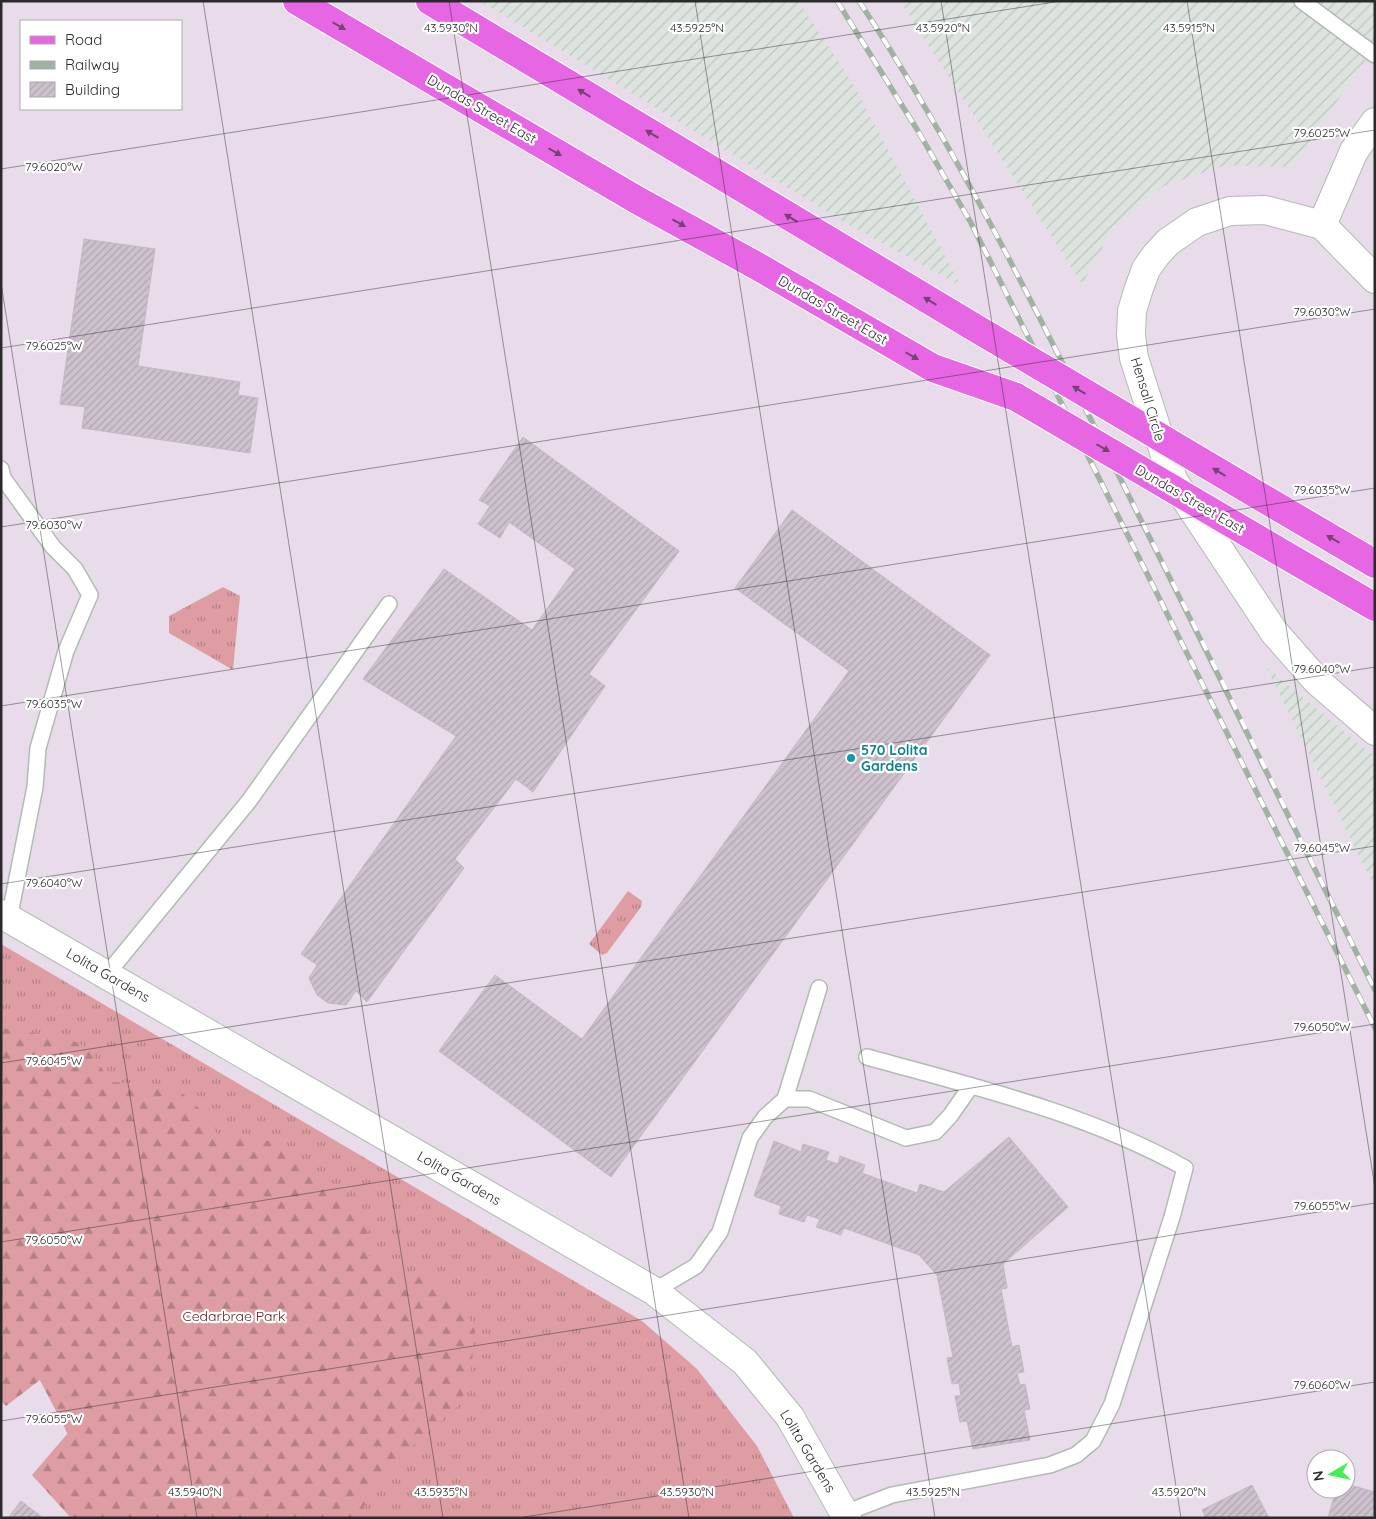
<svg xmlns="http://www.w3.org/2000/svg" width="1376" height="1519" viewBox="0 0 1376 1519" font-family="Quicksand,sans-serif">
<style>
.industrial{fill:url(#industrial-furrows)}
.grass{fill:url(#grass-tufts)}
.forest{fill:url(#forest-firs)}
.building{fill:url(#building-hatch);stroke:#c4b6c6}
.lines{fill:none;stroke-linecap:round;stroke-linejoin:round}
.lane-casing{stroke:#b0bcb1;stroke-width:18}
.street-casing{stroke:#b0bcb1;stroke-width:30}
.secondary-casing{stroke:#b0bcb1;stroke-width:30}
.primary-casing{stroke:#fff;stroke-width:30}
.lane{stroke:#fff;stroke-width:15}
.street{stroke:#fff;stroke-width:28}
.secondary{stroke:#fff;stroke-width:28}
.primary{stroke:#e666e3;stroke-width:28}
.rail-casing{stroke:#a0b3a2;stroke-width:5.5}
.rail{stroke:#fff;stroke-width:4;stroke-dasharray:11;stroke-linecap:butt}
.primary-bridge-casing{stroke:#fff;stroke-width:30;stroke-linecap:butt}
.primary-bridge{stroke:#e666e3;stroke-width:28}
.oneway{fill:#754274}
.ticks{fill:none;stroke:#2a2a2a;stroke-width:1;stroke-opacity:0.45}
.culture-dot{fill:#0f9aa8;stroke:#fff;stroke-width:2}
.labels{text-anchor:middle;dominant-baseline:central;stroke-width:4.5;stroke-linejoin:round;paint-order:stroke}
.street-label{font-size:14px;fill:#2a2a2a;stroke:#fff}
.culture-label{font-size:14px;font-weight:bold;fill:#0d838f;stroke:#fff;text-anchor:start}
.park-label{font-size:14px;fill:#61221f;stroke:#fff}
.ticks-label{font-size:12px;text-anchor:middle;fill:#2a2a2a;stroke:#fff;stroke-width:4.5;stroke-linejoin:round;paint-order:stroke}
</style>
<defs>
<pattern id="industrial-furrows" width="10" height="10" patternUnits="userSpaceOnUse" patternTransform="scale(1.25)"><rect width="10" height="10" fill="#dde4e0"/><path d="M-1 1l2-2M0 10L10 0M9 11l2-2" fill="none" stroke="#bec4c0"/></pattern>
<pattern id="grass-tufts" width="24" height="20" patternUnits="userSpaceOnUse" patternTransform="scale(1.25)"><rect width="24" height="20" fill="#de9da2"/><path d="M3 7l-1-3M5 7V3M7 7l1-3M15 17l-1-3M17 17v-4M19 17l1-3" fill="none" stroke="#b48084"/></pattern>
<pattern id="forest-firs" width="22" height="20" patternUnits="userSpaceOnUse" patternTransform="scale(1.25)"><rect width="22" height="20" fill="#de9da2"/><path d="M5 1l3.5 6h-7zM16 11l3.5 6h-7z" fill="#b48084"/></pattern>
<pattern id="building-hatch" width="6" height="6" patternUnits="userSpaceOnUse" patternTransform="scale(1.25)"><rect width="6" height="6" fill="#ccc1cd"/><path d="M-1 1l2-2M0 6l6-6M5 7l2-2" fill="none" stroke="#afa6b0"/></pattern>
</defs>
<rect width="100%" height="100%" fill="#e8dceb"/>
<g class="industrial">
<path d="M 480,1 L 798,1 L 850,79 L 961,286 L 849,225 Z"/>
<path d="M 900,1 L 1375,1 L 1375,46 L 1292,167 L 1226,165 L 1164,186 L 1114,227 L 1082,284 Z"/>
<path d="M 1266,667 L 1375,757 L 1375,888 Z"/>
</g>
<g class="grass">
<path d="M 223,587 L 240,596 L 233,670 L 169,633 L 169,616 Z"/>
<path d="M 628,891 L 642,901 L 641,907 L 607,953 L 602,955 L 589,944 Z"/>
<path d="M 1,944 L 642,1321 L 697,1369 L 757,1446 L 794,1518 L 111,1518 L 1,1304 Z"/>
</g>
<path class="forest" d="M 1,1023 L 6,1029 L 67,1038 L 88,1048 L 111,1082 L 174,1086 L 203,1112 L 218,1135 L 248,1136 L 288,1146 L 325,1186 L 355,1199 L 368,1227 L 368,1255 L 396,1271 L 437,1278 L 462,1303 L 475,1331 L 471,1371 L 460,1404 L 380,1475 L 358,1518 L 71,1518 L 32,1475 L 68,1433 L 40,1380 L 6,1406 L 1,1401 Z"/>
<g class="building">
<path d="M 84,239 L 155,249 L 138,366 L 240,382 L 238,395 L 258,398 L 250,453 L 82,428 L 85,407 L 60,404 Z"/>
<path d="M 523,437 L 679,551 L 589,674 L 605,686 L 533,792 L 516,779 L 455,859 L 464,868 L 367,1002 L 356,991 L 346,1005 L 328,1003 L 317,995 L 309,978 L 317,965 L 301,954 L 456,736 L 363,679 L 444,569 L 532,630 L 575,569 L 509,522 L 500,538 L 478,524 L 490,506 L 479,500 Z"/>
<path d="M 792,510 L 990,655 L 611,1177 L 439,1051 L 495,975 L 582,1039 L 849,671 L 735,588 Z"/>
<path d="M 1009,1137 L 1068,1207 L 1003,1264 L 1007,1288 L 1001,1289 L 1012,1347 L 1019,1345 L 1024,1372 L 1017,1373 L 1020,1385 L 1025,1384 L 1030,1409 L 1024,1410 L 1030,1440 L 973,1449 L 967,1421 L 960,1422 L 955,1396 L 961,1396 L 959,1383 L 952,1384 L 947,1358 L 953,1357 L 937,1275 L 919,1255 L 844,1228 L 841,1235 L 816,1227 L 820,1219 L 807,1215 L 804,1222 L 779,1214 L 781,1206 L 754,1196 L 774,1141 L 801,1152 L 803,1144 L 829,1152 L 826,1160 L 838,1164 L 840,1156 L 865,1165 L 862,1173 L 917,1193 L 920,1184 L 944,1192 Z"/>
<path d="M 1346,1484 L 1375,1492 L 1375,1518 L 1328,1518 L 1336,1489 L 1346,1489 Z"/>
<path d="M 1252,1485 L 1269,1518 L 1206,1518 L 1202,1510 Z"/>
<path d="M 21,1501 L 43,1518 L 8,1518 Z"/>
</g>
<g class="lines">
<g class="lane-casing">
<g id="lane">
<path d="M 1302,1 L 1375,55"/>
<path d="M 1,469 L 3,478 L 53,547 L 75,569 L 90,595 L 66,651 L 38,748 L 35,787 L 9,919"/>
<path d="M 107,974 L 249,801 L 389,604"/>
<path d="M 785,1099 L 819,988"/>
<path d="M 654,1291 L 696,1266 L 720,1232 L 750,1138 L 765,1117 L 785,1099 L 809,1099 L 906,1138 L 935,1132 L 950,1116 L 971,1086"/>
<path d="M 845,1513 L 892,1495 L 1050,1465 L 1076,1455 L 1093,1441 L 1112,1404 L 1172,1217 L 1185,1168 C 1086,1113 975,1087 867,1057"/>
</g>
</g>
<g class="street-casing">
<g id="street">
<path d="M 1322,225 L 1354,151 L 1375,122"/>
<path d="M 1,914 L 654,1291 L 745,1362 L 790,1417 L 847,1518"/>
</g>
</g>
<g class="secondary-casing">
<path id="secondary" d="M 1375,279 L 1322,225 L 1265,210 L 1230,211 L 1197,222 L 1168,242 L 1156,255 L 1146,269 L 1138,291 L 1132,311 L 1131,335 L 1134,358 L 1173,480 L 1274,632 L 1318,682 L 1375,731"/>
</g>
<g class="primary-casing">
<g id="primary">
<path d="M 297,1 L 637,200 L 757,266 L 933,368 L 1016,397"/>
<path d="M 430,1 L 972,326"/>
<path d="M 1261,497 L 1375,564"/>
<path d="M 1275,549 L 1375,607"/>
</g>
</g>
<use href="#lane" class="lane"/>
<use href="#street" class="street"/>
<use href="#secondary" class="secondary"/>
<use href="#primary" class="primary"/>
<g class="rail-casing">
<g id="rail">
<path d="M 837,1 L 918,131 L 971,223 L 1375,1028"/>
<path d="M 859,1 C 957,150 1036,309 1115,468 C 1203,642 1289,816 1375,990"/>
</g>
</g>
<use href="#rail" class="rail"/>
<g class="primary-bridge-casing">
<g id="primary-bridge">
<path d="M 972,326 L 1261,497"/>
<path d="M 1016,397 L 1275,549"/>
</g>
</g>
<use href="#primary-bridge" class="primary-bridge"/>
</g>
<defs><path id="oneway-solid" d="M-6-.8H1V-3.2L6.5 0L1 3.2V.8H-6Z" transform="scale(1.25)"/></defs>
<g class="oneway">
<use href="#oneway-solid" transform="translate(339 26) rotate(30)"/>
<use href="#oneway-solid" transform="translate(584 93) rotate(-149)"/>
<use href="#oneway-solid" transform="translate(652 134) rotate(-149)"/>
<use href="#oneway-solid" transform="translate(555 152) rotate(30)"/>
<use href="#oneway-solid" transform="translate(791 218) rotate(-149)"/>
<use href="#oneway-solid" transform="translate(679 223) rotate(29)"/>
<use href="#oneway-solid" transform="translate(930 301) rotate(-149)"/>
<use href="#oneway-solid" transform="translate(912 356) rotate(30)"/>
<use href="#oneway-solid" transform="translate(1079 390) rotate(-149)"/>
<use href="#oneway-solid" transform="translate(1103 448) rotate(30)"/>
<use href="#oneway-solid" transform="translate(1219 472) rotate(-149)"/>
<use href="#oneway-solid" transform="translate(1333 539) rotate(-150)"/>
</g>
<path class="ticks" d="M 203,1 L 443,1518M 449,1 L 689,1518M 695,1 L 935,1518M 941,1 L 1181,1518M 1187,1 L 1375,1188M 1,169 L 1061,1M 1,283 L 197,1518M 1,348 L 1375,130M 1,527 L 1375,309M 1,706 L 1375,488M 1,884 L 1375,667M 1,1063 L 1375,846M 1,1242 L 1375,1024M 1,1421 L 1375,1203M 518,1518 L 1375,1382"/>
<circle class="culture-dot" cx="851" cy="758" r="5"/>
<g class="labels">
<g class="street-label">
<text transform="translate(482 109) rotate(30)">Dundas Street East</text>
<text transform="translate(833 310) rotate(30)">Dundas Street East</text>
<text transform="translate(1148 399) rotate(73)">Hensall Circle</text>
<text transform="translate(1190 499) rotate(30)">Dundas Street East</text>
<text transform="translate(108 975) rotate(30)">Lolita Gardens</text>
<text transform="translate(459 1178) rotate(30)">Lolita Gardens</text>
<text transform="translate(808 1451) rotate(59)">Lolita Gardens</text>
</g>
<g class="culture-label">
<text x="861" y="750">570 Lolita<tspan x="861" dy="16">Gardens</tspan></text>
</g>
<g class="park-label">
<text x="234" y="1316">Cedarbrae Park</text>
</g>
</g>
<g class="ticks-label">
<text x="451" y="32">43.5930°N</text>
<text x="697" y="32">43.5925°N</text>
<text x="943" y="32">43.5920°N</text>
<text x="1189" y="32">43.5915°N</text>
<text x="1322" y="137">79.6025°W</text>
<text x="54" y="171">79.6020°W</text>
<text x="1322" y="316">79.6030°W</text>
<text x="54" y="350">79.6025°W</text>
<text x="1322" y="494">79.6035°W</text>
<text x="54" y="529">79.6030°W</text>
<text x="1322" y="673">79.6040°W</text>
<text x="54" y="708">79.6035°W</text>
<text x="1322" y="852">79.6045°W</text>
<text x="54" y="887">79.6040°W</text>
<text x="1322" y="1031">79.6050°W</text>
<text x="54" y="1065">79.6045°W</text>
<text x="1322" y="1210">79.6055°W</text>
<text x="54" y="1244">79.6050°W</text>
<text x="1322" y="1389">79.6060°W</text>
<text x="54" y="1423">79.6055°W</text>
<text x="195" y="1496">43.5940°N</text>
<text x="441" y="1496">43.5935°N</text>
<text x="687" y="1496">43.5930°N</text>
<text x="933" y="1496">43.5925°N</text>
<text x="1179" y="1496">43.5920°N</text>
</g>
<rect width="1376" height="1519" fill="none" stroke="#2a2a2a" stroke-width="5"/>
<rect x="20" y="20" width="162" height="90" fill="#ffffff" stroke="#aaaaaa"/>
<rect x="30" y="36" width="25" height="8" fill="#e666e3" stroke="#aaaaaa"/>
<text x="65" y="45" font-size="15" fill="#2a2a2a">Road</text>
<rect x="30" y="61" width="25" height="8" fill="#a0b3a2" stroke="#aaaaaa"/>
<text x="65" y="70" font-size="15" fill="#2a2a2a">Railway</text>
<rect x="30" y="82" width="25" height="15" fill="url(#building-hatch)" stroke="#aaaaaa"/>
<text x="65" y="95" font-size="15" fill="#2a2a2a">Building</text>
<g transform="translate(1331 1474) rotate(261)"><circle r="24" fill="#ffffff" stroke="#aaaaaa"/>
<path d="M0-4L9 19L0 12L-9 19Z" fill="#47ed54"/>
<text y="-8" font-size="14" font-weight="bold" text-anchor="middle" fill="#2a2a2a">N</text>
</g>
</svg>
